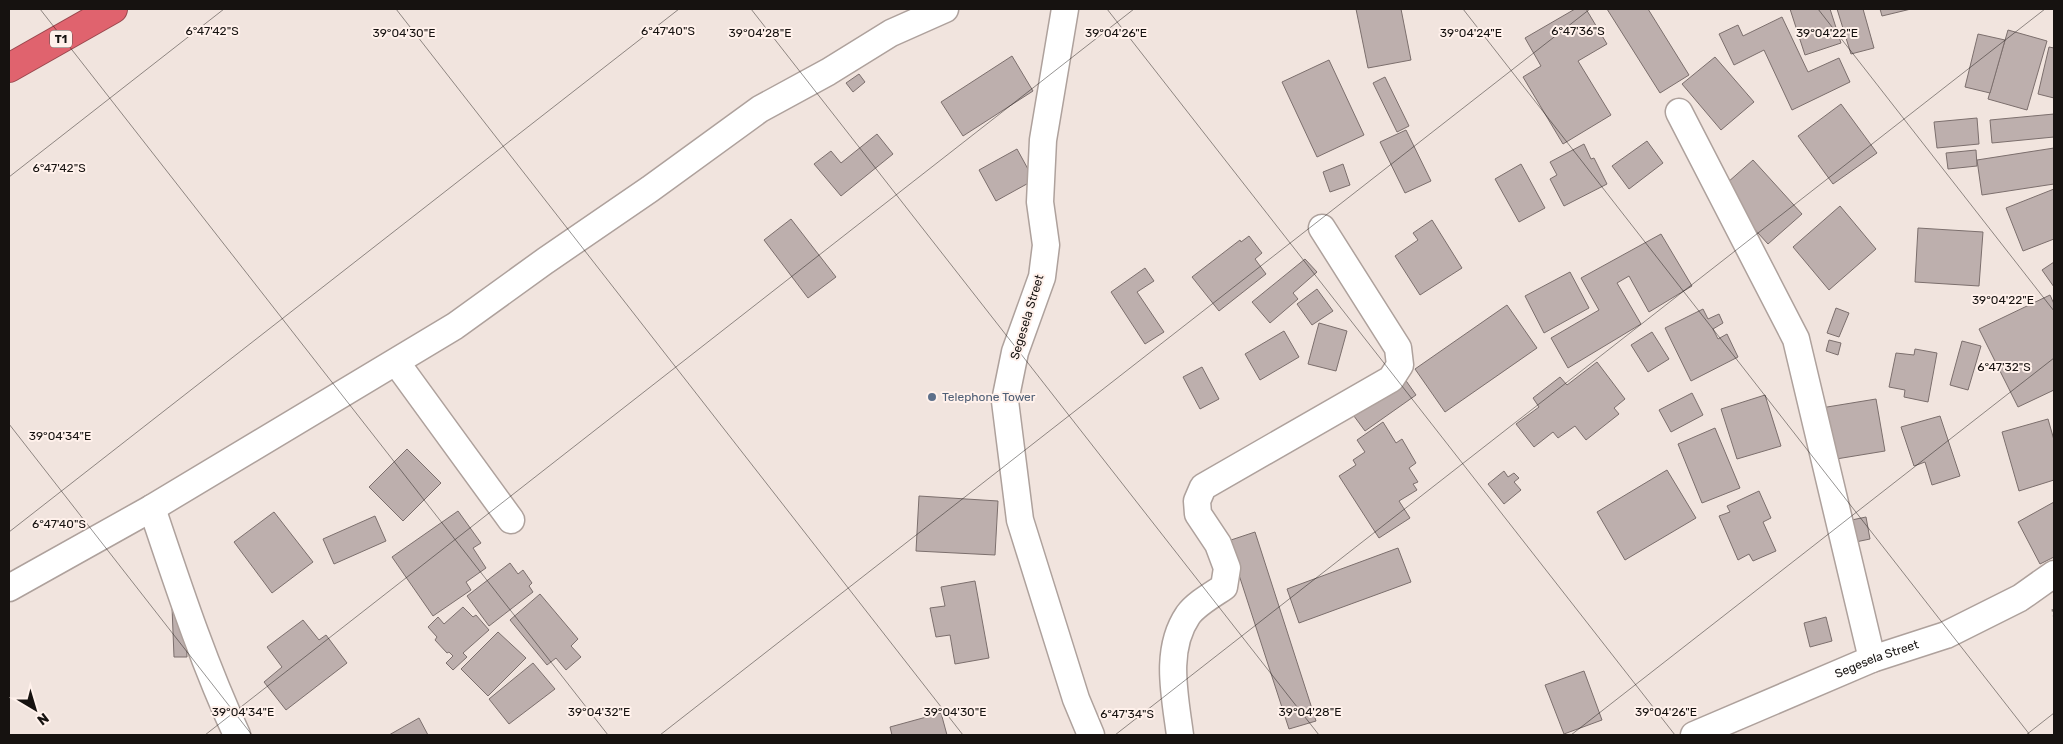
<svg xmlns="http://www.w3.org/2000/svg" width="2063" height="744" viewBox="0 0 2063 744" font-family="Rubik,sans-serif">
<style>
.building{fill:#bdafad;stroke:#7c6f6d}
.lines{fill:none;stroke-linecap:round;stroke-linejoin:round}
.street-casing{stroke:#aea19c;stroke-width:29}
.highway-casing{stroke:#99474d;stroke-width:30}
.path{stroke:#99908b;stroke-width:3;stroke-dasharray:2.5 4;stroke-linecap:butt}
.street{stroke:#fff;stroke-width:26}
.highway{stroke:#e0636e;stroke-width:28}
.ticks{fill:none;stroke:#161210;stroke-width:1;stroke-opacity:0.45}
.service-dot{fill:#5c6f8a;stroke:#fff1eb;stroke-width:2}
.labels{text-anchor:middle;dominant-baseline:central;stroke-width:4;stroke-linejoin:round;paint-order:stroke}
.shield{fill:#fff1eb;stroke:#5c5552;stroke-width:1}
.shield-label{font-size:11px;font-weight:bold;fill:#161210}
.street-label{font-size:12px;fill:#161210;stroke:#fff1eb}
.service-label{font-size:12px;fill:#4e5e75;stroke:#fff1eb;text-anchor:start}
.ticks-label{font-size:12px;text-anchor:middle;fill:#161210;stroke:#fff1eb;stroke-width:4;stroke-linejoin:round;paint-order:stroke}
</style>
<rect width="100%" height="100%" fill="#f1e4de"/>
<g class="building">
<path d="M 1356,9 L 1401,9 L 1411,60 L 1368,68 Z"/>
<path d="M 1575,9 L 1586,9 L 1607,44 L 1578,61 L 1611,115 L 1563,144 L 1523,77 L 1541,66 L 1525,38 Z"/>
<path d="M 1607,9 L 1648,9 L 1689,75 L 1660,93 Z"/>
<path d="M 1790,9 L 1830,9 L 1841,43 L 1805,55 Z"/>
<path d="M 1837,9 L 1863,9 L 1874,48 L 1851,54 Z"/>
<path d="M 1880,9 L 1911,9 L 1882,16 Z"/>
<path d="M 1782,17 L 1808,72 L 1839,58 L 1850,82 L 1792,110 L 1764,50 L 1734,65 L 1719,34 L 1738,25 L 1743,36 Z"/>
<path d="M 2008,30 L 2047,41 L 2027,110 L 1988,99 Z"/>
<path d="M 1978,34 L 2005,40 L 1990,93 L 1965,87 Z"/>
<path d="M 2049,47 L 2054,48 L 2054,98 L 2038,94 Z"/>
<path d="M 1012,56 L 1033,91 L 963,136 L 941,102 Z"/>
<path d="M 1715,57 L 1754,102 L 1721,130 L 1682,84 Z"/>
<path d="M 1329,60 L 1364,135 L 1317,157 L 1282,82 Z"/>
<path d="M 859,74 L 865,82 L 853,92 L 846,83 Z"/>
<path d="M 1385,77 L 1409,126 L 1397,132 L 1373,83 Z"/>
<path d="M 1841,104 L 1877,153 L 1833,184 L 1798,136 Z"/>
<path d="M 2054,114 L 2054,137 L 1992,143 L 1990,120 Z"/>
<path d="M 1977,118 L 1979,144 L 1937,148 L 1934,122 Z"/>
<path d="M 1406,130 L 1431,181 L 1405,193 L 1380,142 Z"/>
<path d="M 877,134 L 893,154 L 841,196 L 814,164 L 831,151 L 841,163 Z"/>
<path d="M 1647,141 L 1663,163 L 1629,189 L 1612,166 Z"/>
<path d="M 1584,144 L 1591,159 L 1594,158 L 1607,184 L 1564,206 L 1550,179 L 1557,175 L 1550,162 Z"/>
<path d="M 2054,148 L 2054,184 L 1982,195 L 1977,160 Z"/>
<path d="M 1017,149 L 1034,180 L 996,201 L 979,170 Z"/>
<path d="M 1976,150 L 1977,166 L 1948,169 L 1946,153 Z"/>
<path d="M 1753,160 L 1802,214 L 1768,244 L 1719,190 Z"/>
<path d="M 1343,164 L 1350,185 L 1330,192 L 1323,172 Z"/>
<path d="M 1521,164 L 1545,208 L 1519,222 L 1495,179 Z"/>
<path d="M 2054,189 L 2054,239 L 2023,251 L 2006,208 Z"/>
<path d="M 1840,206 L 1876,249 L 1829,290 L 1793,247 Z"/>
<path d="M 791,219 L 836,277 L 808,298 L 764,240 Z"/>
<path d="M 1432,220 L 1462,268 L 1420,295 L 1395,256 L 1418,240 L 1413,233 Z"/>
<path d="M 1918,228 L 1983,232 L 1979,286 L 1915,282 Z"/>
<path d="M 1661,234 L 1692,286 L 1649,312 L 1629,276 L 1617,283 L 1641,324 L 1568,368 L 1551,338 L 1599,310 L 1581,278 Z"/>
<path d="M 1249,236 L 1262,253 L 1255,259 L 1266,274 L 1219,311 L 1192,277 L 1240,240 L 1241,242 Z"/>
<path d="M 1305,259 L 1317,272 L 1293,293 L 1298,299 L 1270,323 L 1252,302 Z"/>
<path d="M 2054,262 L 2054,287 L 2042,270 Z"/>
<path d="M 1145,268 L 1154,281 L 1137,292 L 1164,332 L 1145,344 L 1111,292 Z"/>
<path d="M 1570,272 L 1589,308 L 1544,333 L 1525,296 Z"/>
<path d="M 1317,289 L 1333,311 L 1312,325 L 1297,304 Z"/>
<path d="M 2050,295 L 2054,304 L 2054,390 L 2018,407 L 1979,329 Z"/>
<path d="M 1507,305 L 1537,348 L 1445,412 L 1415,369 Z"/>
<path d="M 1836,308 L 1849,313 L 1839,337 L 1827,333 Z"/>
<path d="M 1703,309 L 1708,319 L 1719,314 L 1723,323 L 1713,329 L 1718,339 L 1727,334 L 1738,357 L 1691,381 L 1665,328 Z"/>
<path d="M 1319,323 L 1347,331 L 1336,371 L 1308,364 Z"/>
<path d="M 1284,331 L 1299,357 L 1260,380 L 1245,354 Z"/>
<path d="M 1652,332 L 1669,359 L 1648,372 L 1631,345 Z"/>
<path d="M 1829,340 L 1841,343 L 1838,355 L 1826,351 Z"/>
<path d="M 1962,341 L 1981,346 L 1968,390 L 1950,385 Z"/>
<path d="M 1915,349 L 1937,353 L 1928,402 L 1904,397 L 1905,390 L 1889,387 L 1896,353 L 1914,355 Z"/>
<path d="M 1597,362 L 1625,399 L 1614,408 L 1619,414 L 1586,440 L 1575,426 L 1558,438 L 1553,432 L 1534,447 L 1516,424 L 1539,407 L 1533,398 L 1560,377 L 1567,385 Z"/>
<path d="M 1202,367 L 1219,399 L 1200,409 L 1183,377 Z"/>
<path d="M 1402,375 L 1416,395 L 1365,431 L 1351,412 Z"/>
<path d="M 1692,393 L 1703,415 L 1671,432 L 1659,410 Z"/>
<path d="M 1765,395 L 1781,446 L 1737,459 L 1721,409 Z"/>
<path d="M 1876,399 L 1885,451 L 1830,460 L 1821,408 Z"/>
<path d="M 1940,416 L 1960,476 L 1932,485 L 1925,462 L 1914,466 L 1901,427 Z"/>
<path d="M 2048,419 L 2054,440 L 2054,480 L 2019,491 L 2002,432 Z"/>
<path d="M 1383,422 L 1396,443 L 1402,439 L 1416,463 L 1409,468 L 1418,482 L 1413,484 L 1417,490 L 1399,501 L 1410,518 L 1379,538 L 1339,476 L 1356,465 L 1353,460 L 1365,452 L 1357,440 Z"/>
<path d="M 1715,428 L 1740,488 L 1702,503 L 1678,444 Z"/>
<path d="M 407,449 L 441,483 L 403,521 L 369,487 Z"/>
<path d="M 1667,470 L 1696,518 L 1625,560 L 1597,512 Z"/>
<path d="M 1504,471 L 1508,477 L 1514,473 L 1519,478 L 1514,482 L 1521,490 L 1504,504 L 1488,484 Z"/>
<path d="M 1759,491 L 1771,518 L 1763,522 L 1776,551 L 1753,561 L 1749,554 L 1738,560 L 1719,516 L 1730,512 L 1727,506 Z"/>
<path d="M 919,496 L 998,501 L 995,555 L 916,551 Z"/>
<path d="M 2054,502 L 2054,557 L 2040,564 L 2018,522 Z"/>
<path d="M 458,511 L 481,543 L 473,548 L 486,568 L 466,582 L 471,590 L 433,616 L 392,557 Z"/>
<path d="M 274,512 L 313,562 L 272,593 L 234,542 Z"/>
<path d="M 375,516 L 386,541 L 334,564 L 323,539 Z"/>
<path d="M 1866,517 L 1870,539 L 1846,544 L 1842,522 Z"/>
<path d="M 1255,532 L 1316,721 L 1289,729 L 1228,541 Z"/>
<path d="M 1398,548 L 1411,582 L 1299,623 L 1287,589 Z"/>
<path d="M 510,563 L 518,574 L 523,570 L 532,583 L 529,586 L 533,592 L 489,626 L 467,596 Z"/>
<path d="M 975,581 L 989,658 L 955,664 L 950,635 L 936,637 L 930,608 L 945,606 L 941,587 Z"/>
<path d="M 540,594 L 578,639 L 571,646 L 581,657 L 566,670 L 556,658 L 547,665 L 510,620 Z"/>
<path d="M 172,607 L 185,607 L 187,657 L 174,657 Z"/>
<path d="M 463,607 L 473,617 L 476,615 L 489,630 L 463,653 L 467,657 L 453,670 L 446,663 L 453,656 L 449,652 L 447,653 L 435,640 L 437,637 L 428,627 L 438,617 L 444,624 Z"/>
<path d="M 1826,617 L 1832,641 L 1810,647 L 1804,623 Z"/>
<path d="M 303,620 L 319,640 L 326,635 L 347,663 L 286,710 L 264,682 L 282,667 L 267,647 Z"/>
<path d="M 498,632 L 526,658 L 488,696 L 461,669 Z"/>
<path d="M 533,663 L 555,689 L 509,724 L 489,699 Z"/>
<path d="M 1584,671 L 1602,720 L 1564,734 L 1545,685 Z"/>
<path d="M 941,713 L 947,735 L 892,735 L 890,727 Z"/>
<path d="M 419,718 L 428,735 L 389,735 Z"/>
</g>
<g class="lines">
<g class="street-casing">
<g id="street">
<path d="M 1065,9 L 1043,140 L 1040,202 L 1046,245 L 1042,277 L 1015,352 L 1005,401 L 1020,520 L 1076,699 L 1091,735"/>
<path d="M 1679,112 L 1796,339 L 1872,659"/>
<path d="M 396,362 L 511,520"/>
<path d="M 152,508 C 178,585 203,662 237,735"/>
<path d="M 9,588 L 152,508 L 455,326 L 545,261 L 650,189 L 760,109 L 828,72 L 891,33 L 945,9"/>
<path d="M 1180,735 C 1175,696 1164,650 1188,615 C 1196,604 1212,595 1224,587 L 1227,568 L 1218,544 L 1198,514 L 1197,501 L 1203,487 L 1391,379 L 1400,365 L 1398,348 L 1322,228"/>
<path id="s1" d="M 1694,735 L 1872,659 L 1946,635 L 2020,598 L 2054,574"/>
</g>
</g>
<g class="highway-casing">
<path id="highway" d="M 9,68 L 113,9"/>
</g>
<path class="path" d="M 2053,609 L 2054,616"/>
<use href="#street" class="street"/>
<use href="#highway" class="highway"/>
</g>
<path class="ticks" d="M 40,9 L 608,735M 396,9 L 963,735M 751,9 L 1319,735M 1107,9 L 1675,735M 1463,9 L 2030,735M 1818,9 L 2054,311M 9,177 L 224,9M 9,424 L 252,735M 9,532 L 679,9M 205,735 L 1134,9M 660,735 L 1590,9M 1115,735 L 2045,9M 1571,735 L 2054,358M 2026,735 L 2054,713"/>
<circle class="service-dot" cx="932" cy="397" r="5"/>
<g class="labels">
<rect class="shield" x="50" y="30.5" width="22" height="17" rx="4"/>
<g class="shield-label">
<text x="61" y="39">T1</text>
</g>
<g class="street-label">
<text transform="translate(1027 317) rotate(-73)">Segesela Street</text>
<text stroke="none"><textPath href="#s1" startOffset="198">Segesela Street</textPath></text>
</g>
<g class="service-label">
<text x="942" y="397">Telephone Tower</text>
</g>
</g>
<g class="ticks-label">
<text x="212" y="35">6°47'42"S</text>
<text x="668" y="35">6°47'40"S</text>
<text x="1578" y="35">6°47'36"S</text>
<text x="404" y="37">39°04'30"E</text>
<text x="760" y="37">39°04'28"E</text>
<text x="1116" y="37">39°04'26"E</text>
<text x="1471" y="37">39°04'24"E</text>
<text x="1827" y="37">39°04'22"E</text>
<text x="59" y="172">6°47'42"S</text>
<text x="2003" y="304">39°04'22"E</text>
<text x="2004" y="371">6°47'32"S</text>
<text x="60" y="440">39°04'34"E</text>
<text x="59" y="528">6°47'40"S</text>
<text x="243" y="716">39°04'34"E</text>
<text x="599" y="716">39°04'32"E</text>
<text x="955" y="716">39°04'30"E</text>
<text x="1310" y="716">39°04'28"E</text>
<text x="1666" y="716">39°04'26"E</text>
<text x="1127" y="718">6°47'34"S</text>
</g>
<rect width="2063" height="744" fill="none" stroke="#161210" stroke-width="20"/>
<g transform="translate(35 709) rotate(142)" stroke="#fff1eb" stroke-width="4" paint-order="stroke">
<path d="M0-4L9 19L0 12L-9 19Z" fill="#161210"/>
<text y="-8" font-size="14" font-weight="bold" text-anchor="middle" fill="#161210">N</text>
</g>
</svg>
